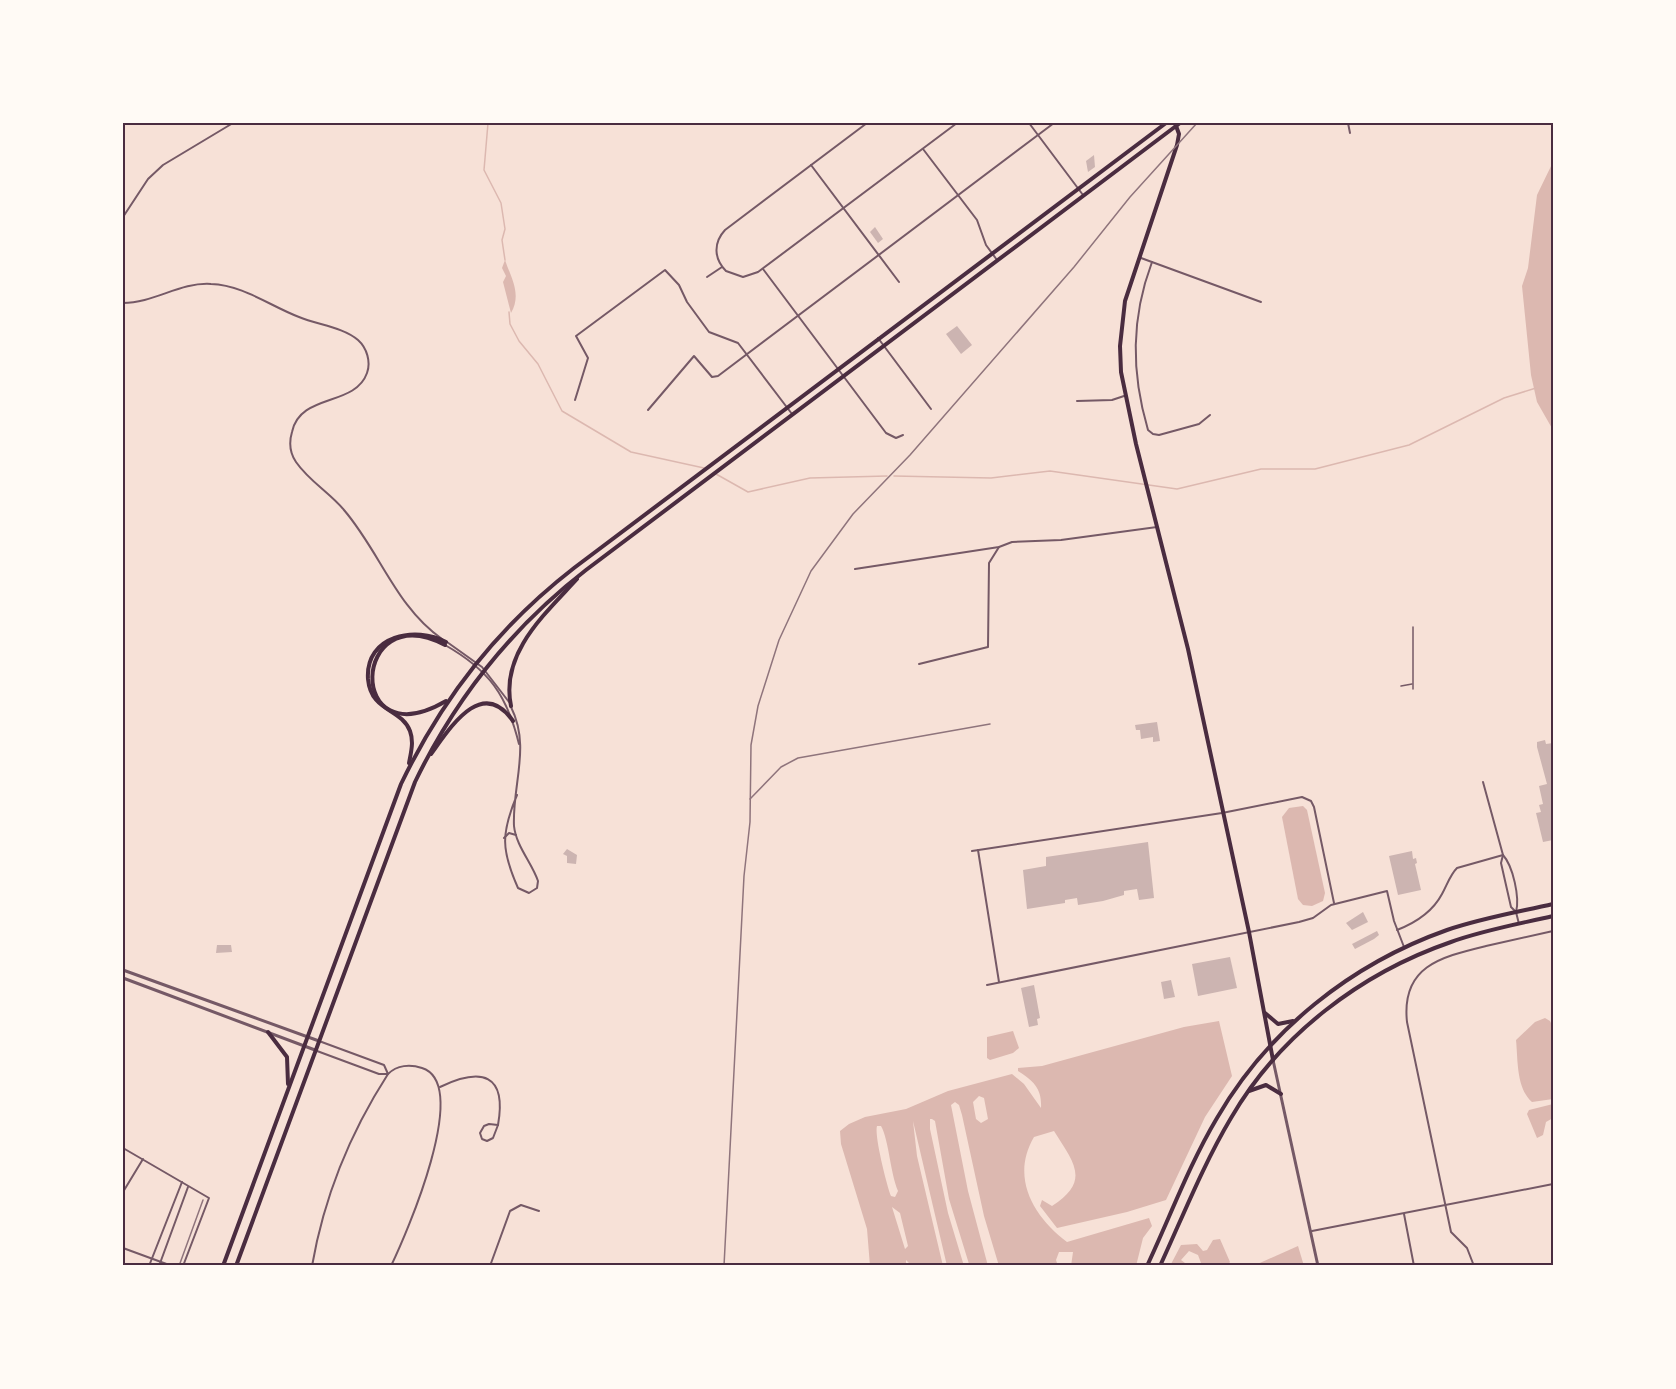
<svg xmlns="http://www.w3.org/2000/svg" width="1676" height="1389" viewBox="0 0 1676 1389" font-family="Manrope,sans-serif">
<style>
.water{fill:#dcb8b0;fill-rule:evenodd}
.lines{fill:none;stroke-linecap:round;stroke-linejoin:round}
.stream{stroke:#dcb8b0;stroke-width:1.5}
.building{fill:#ccb4b1}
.pedestrian{stroke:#755966;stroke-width:1.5}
.minor{stroke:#755966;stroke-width:2}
.tertiary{stroke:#755966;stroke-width:3}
.secondary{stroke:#4a2c40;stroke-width:4}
.primary{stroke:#4a2c40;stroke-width:4}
.trunk{stroke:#4a2c40;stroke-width:4}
.rail{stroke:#8f747c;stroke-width:1.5}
.neatline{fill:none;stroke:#4a2c40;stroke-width:2}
</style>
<rect width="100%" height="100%" fill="#f7e1d7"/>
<g class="water">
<path d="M 1553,162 L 1553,430 L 1537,402 L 1531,375 L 1522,286 L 1528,268 L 1537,195 Z"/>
<path d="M 505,260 C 511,278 522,294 511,313 L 503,282 L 506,276 L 502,268 Z"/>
<path d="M 1303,806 L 1307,810 L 1325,893 L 1323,901 L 1312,906 L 1303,905 L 1298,899 L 1282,817 L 1289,808 Z"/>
<path d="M 1545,1018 L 1550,1021 L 1553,1027 L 1553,1099 L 1532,1102 C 1516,1088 1518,1059 1516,1040 L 1535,1022 Z"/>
<path d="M 1219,1021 L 1232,1076 L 1205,1117 L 1166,1200 L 1127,1212 L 1057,1228 L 1040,1206 L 1042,1200 L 1052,1206 C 1091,1181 1074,1163 1054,1131 L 1034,1137 C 1010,1178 1034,1217 1067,1242 L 1149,1218 L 1152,1226 L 1143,1238 L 1136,1266 L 1071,1266 L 1073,1252 L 1059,1252 L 1056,1260 L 1058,1266 L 999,1266 L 984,1216 L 962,1115 L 959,1105 L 955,1102 L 951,1105 L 968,1191 L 988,1266 L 969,1264 L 949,1199 L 935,1121 L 932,1119 L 930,1119 L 930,1129 L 948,1213 L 964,1266 L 947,1266 L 913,1121 L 917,1156 L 943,1266 L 912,1266 L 906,1260 L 906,1266 L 870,1266 L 867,1229 L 841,1144 L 840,1131 L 849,1124 L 865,1117 L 906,1109 L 948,1091 L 1012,1074 L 1024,1084 L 1041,1108 C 1042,1089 1034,1081 1018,1071 L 1018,1068 L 1042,1066 L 1184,1027 ZM 979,1096 L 984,1098 L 988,1119 L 981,1123 L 976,1119 L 973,1102 ZM 877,1126 L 881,1126 C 889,1140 890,1172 898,1191 L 895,1197 L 891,1196 C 887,1186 874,1135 877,1126 ZM 892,1207 L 900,1213 L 908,1246 L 905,1249 Z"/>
<path d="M 1013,1031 L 1019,1048 L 1013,1053 L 990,1060 L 987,1058 L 987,1037 Z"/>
<path d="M 1553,1104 L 1553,1118 L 1546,1122 L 1543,1135 L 1537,1138 L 1527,1114 L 1529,1110 Z"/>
<path d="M 1220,1239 L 1230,1262 L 1227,1266 L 1197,1266 L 1201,1263 L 1198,1255 L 1189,1251 L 1181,1260 L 1189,1266 L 1170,1266 L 1181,1245 L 1197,1244 L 1203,1251 L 1207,1250 L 1213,1240 Z"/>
<path d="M 1298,1246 L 1304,1266 L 1253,1266 Z"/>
</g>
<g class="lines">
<g class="stream">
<path d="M 488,123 L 484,170 L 501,203 L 505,229 L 502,240 L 505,260"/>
<path d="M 509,312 L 510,324 L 519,341 L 538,364 L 562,411 L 631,452 L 704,468"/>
<path d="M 716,474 L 748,492 L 810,478 L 887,476"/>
<path d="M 894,476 L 991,478 L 1050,471 L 1177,489 L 1261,469 L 1315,469 L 1409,445 L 1504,398 L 1536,388"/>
</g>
</g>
<g class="building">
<path d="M 1094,155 L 1095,167 L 1088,172 L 1086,161 Z"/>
<path d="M 875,227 L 883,239 L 878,243 L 870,232 Z"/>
<path d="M 957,326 L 972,345 L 961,354 L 946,334 Z"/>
<path d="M 1157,722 L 1160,741 L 1153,742 L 1153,737 L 1141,739 L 1140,730 L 1136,730 L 1135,725 Z"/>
<path d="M 1545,740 L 1546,744 L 1553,743 L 1553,840 L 1543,842 L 1536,813 L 1541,812 L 1539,805 L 1543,804 L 1539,786 L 1547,784 L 1537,747 L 1537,742 Z"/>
<path d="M 1148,842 L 1154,898 L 1139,900 L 1137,889 L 1124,891 L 1124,895 L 1103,901 L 1078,905 L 1077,898 L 1065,900 L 1065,903 L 1027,909 L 1023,870 L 1046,866 L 1046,857 Z"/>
<path d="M 567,849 L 577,855 L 576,864 L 567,863 L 567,856 L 563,854 Z"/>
<path d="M 1412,851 L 1413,859 L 1416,858 L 1417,863 L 1415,864 L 1421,890 L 1398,895 L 1389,856 Z"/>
<path d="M 1363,912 L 1368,922 L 1352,930 L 1346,923 Z"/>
<path d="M 1377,931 L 1379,935 L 1374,939 L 1355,949 L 1352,944 Z"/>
<path d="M 217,945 L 231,945 L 232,952 L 216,953 Z"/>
<path d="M 1230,957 L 1237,988 L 1198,996 L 1192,964 Z"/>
<path d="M 1171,980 L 1175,997 L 1164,999 L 1161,982 Z"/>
<path d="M 1034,985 L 1040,1018 L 1037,1019 L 1038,1025 L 1029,1027 L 1021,988 Z"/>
</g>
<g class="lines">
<g class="pedestrian">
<path d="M 1401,686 L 1412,684"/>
<path d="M 1413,689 L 1413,627"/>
</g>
<g class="minor">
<path d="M 867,123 L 725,230 C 713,243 714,259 726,271 L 743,277 L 758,272 L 957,123"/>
<path d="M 1029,123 L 1083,195"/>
<path d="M 1348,123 L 1350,133"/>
<path d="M 923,149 L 977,220 L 986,245 L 997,260"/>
<path d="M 811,165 L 899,282"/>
<path d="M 123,217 L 148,179 L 163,165 L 233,123"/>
<path d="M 1141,258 L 1261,302"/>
<path d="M 1152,262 C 1131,318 1131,372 1148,430 L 1153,434 L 1159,435 L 1199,424 L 1210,415"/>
<path d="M 763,269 L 886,433 L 896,438 L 903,435"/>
<path d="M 707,277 L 722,267"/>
<path d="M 123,303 C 154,303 180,282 211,284 C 243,285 270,306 299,317 C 318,325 343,327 358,340 C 367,348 371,362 367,373 C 355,407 300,393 292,432 C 289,442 290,453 296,462 C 309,481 330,493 344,510 C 380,552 396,607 442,639"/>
<path d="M 878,338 L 931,409"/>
<path d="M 575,400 L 588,358 L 576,336 L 665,270 L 679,285 L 687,302 L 709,332 L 738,343 L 792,414"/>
<path d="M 1077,401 L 1112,400 L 1124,396"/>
<path d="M 648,410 L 694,356 L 712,377 L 718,376 L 1054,123"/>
<path d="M 855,569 L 999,547 L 1012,542 L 1061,540 L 1157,527"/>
<path d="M 447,642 L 482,667 L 509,702"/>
<path d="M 445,645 C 489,670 507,695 519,744"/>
<path d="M 919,664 L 988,647 L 989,563 L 999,547"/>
<path d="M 511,707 C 531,747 512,785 514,826 C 516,846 532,863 538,881 L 537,888 L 529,893 L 518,888 C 501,850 501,833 517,795"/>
<path d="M 1483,782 L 1503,855 C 1513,866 1520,898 1516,912"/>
<path d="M 504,838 L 509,833 L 516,835"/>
<path d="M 978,850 L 999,982"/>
<path d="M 972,851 L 1222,813 L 1302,797 L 1311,801 L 1314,807 L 1334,903"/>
<path d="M 1503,855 L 1501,863 L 1511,907 L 1516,912 L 1519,924"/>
<path d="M 1397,930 C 1415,923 1433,911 1442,894 C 1447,885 1450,875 1457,868 L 1503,855"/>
<path d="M 987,985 L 1299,922 L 1313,918 L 1331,905 L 1387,891 L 1394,921 L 1404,947"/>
<path d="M 317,1051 L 379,1074 L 388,1074 L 384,1065 L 319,1041"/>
<path d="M 440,1087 C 482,1067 507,1074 498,1125"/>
<path d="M 489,1124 L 498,1125 L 493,1138 L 487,1141 L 482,1139 L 480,1133 L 484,1126 Z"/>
<path d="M 123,1148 L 209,1198 L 183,1266"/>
<path d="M 123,1192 L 143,1159"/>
<path d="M 1404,1214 L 1414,1266"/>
<path d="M 1312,1231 L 1553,1184"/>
<path d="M 123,1248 L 172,1266"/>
<path d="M 149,1266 L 182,1182"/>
<path d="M 159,1266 L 188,1187"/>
<path d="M 312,1266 C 324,1197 350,1133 388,1074 C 397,1065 410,1064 422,1068 C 472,1084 406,1235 391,1266"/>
<path d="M 490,1266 L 510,1211 L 521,1205 L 539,1211"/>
<path d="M 1474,1266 L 1467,1248 L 1451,1232 L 1407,1022 C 1401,966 1441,957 1486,946 C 1508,941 1530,936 1553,931"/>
</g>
<g class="tertiary">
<path d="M 123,970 L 319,1041"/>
<path d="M 123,978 L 315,1050"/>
<path d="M 1273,1060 L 1318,1266"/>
</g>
<path class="secondary" d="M 1175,123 L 1179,134 L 1177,145 L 1125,301 L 1120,346 L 1121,372 L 1136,444 L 1188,649 L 1249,932 L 1273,1060"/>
<g class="primary">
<path d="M 1265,1013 L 1278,1024 L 1293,1021"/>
<path d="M 1249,1091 L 1266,1085 L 1281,1094"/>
<path d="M 1147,1266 C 1170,1217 1189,1165 1217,1118 C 1268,1030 1351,964 1447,930 C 1482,918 1518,912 1553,904"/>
<path d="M 1160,1266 C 1183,1216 1203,1165 1231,1118 C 1279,1035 1361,973 1451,942 C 1484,930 1519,924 1553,916"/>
</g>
<g class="trunk">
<path d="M 445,645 C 351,596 345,760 446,701"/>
<path d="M 511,706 C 500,653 545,614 577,579"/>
<path d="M 431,754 C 450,728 482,676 513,721"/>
<path d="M 409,763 C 411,752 414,742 410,731 C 401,708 371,712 368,679 C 365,635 416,626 446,642"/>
<path d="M 268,1032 L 287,1057 L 288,1084"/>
<path d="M 223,1266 L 401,784 C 443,697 498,627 574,568 L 1166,123"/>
<path d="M 236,1266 L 415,782 C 456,697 511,628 586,570 L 1180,123"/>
</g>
<g class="rail">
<path d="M 750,799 L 781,767 L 798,758 L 990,724"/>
<path d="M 179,1266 L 203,1200"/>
<path d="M 724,1266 L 744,876 L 750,822 L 751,745 L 758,706 L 779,640 L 811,571 L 853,514 L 910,455 L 1074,267 L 1130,197 L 1197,123"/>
</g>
</g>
<rect width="1676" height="1389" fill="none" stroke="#fffaf5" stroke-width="249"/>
<rect x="124" y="124" width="1428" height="1140" class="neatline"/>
</svg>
